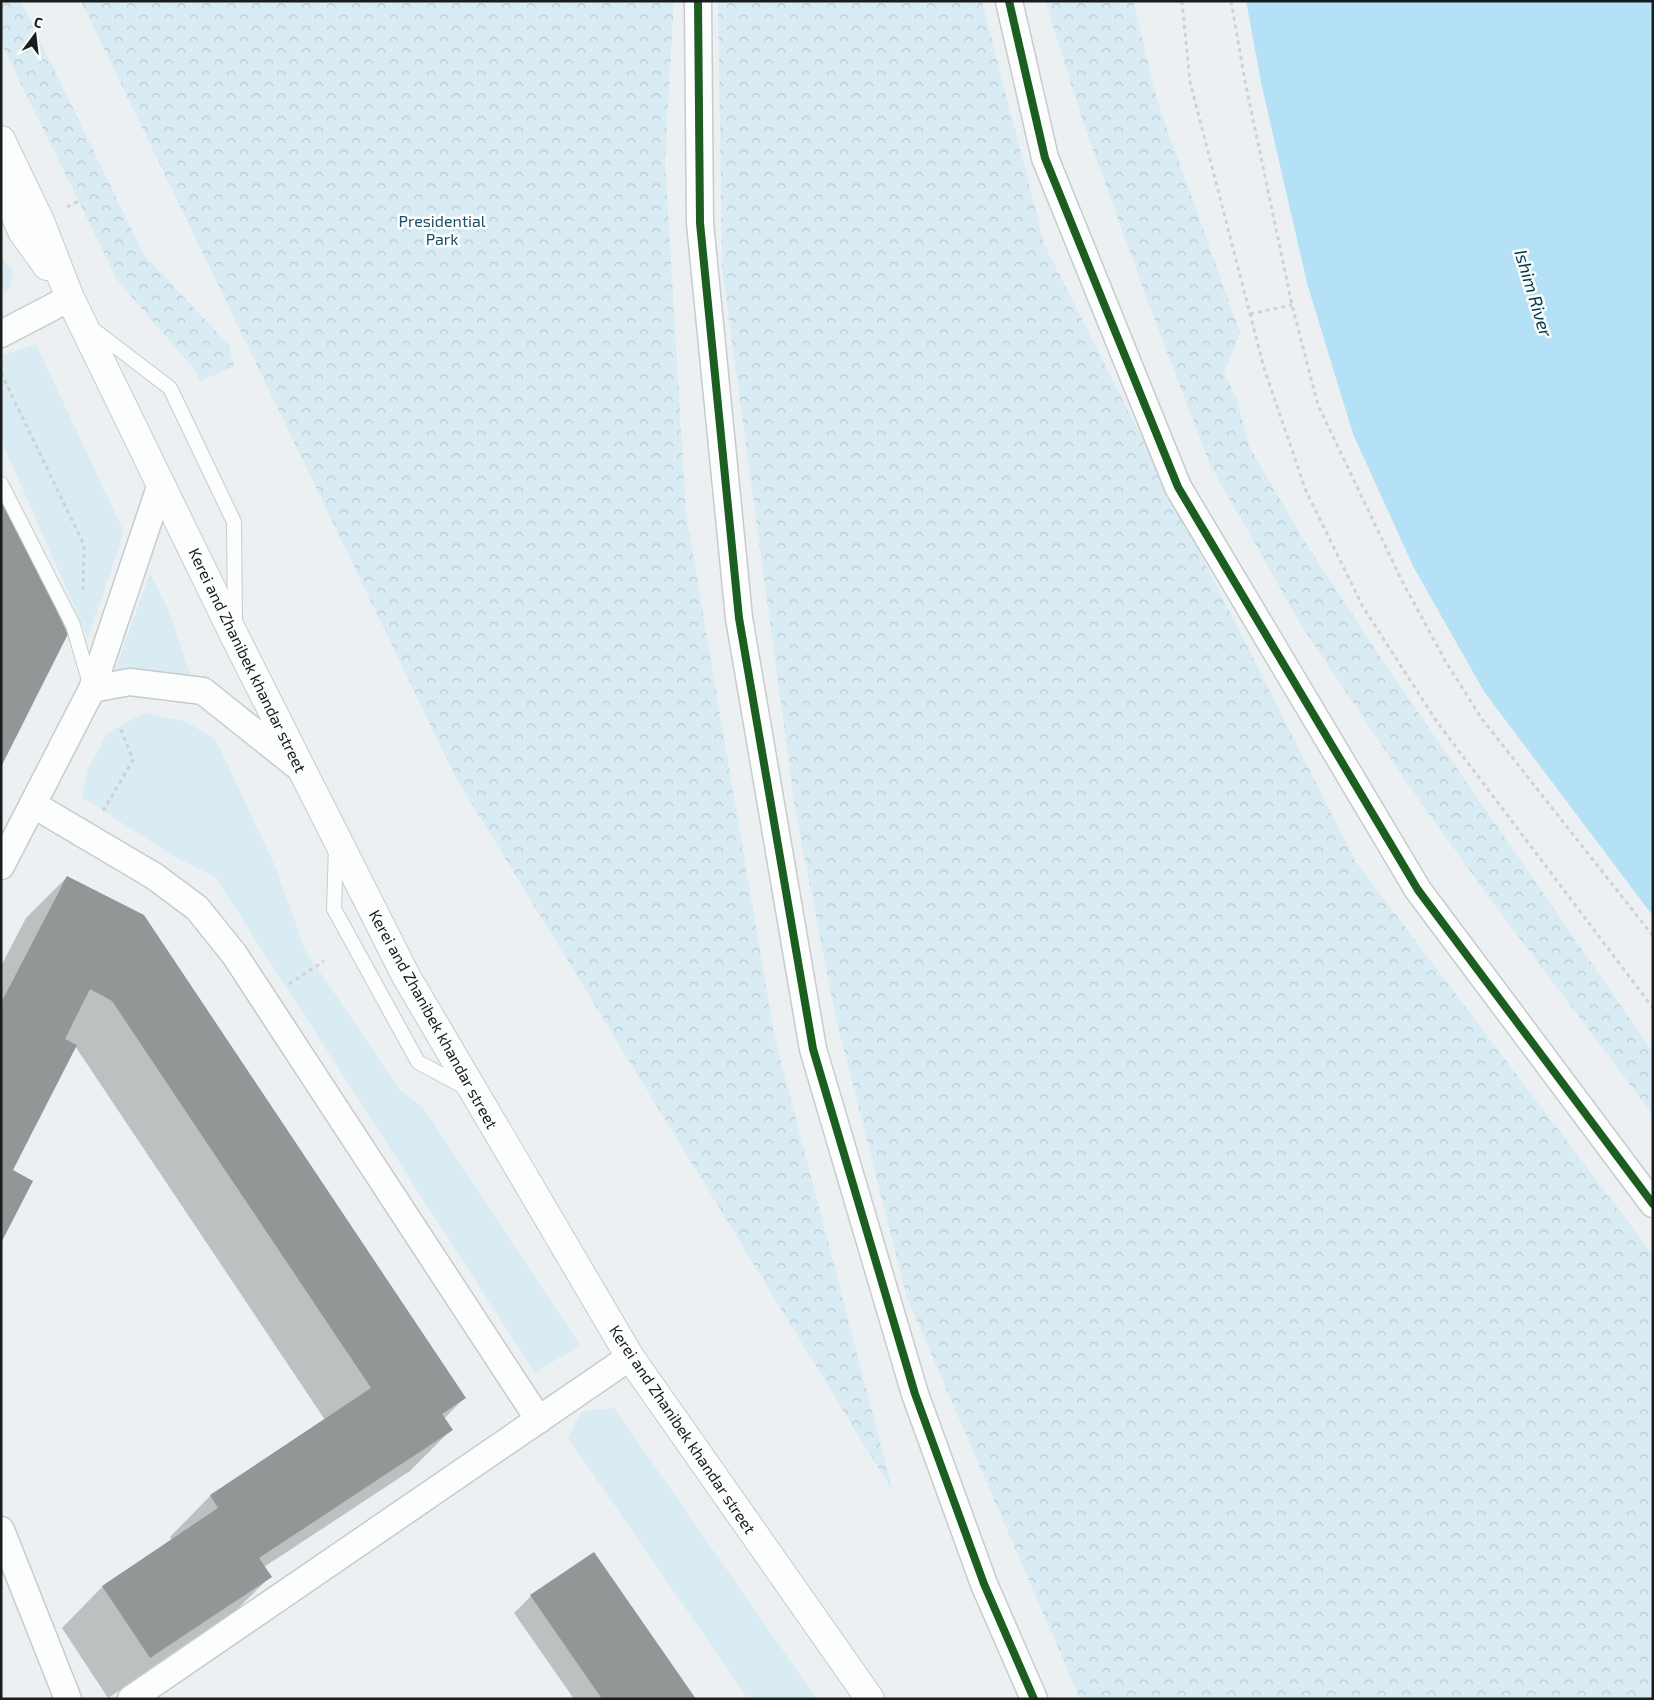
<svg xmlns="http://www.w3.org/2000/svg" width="1654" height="1700" viewBox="0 0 1654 1700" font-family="'Exo 2',sans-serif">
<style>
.grass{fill:#d9ecf4}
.forest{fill:url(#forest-crowns)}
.water{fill:#b4e1f6}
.shadow{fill:#0003}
.building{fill:#939697}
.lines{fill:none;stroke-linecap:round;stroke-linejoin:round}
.service-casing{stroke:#c8cacc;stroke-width:16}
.minor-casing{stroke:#c8cacc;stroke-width:29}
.secondary-casing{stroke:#c8cacc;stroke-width:30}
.path{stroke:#d0d1d2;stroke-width:3;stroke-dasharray:4 4;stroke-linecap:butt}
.service{stroke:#fcfdfd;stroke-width:14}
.minor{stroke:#fcfdfd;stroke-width:26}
.secondary{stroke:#fcfdfd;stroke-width:28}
.cycleway-casing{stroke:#fcfefe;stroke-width:11}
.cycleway{stroke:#1b5e20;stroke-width:8}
.labels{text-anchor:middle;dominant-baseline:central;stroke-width:5;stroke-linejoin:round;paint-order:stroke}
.park-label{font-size:16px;fill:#1c4f63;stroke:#fcfefe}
.street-label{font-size:16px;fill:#191c1d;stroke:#fcfefe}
.water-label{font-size:18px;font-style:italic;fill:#00384a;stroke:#fcfefe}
</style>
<defs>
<pattern id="forest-crowns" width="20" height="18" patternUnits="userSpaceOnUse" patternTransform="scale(1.25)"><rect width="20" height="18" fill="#d9ecf4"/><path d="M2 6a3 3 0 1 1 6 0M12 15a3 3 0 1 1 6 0" fill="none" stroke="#bacad1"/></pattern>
</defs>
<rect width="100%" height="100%" fill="#edf0f2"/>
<g class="grass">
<path d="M 1,257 L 13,270 L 9,290 L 1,294 Z"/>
<path d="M 36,344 L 124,532 L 88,638 L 1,440 L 1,356 Z"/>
<path d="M 150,573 L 168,609 L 191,677 L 114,673 Z"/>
<path d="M 144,713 L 185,721 L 216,740 L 275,866 L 305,950 L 400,1090 L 423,1107 L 580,1345 L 535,1373 L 215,877 L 170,854 L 82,797 L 88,769 L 107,733 Z"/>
<path d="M 614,1408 L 817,1699 L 748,1699 L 568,1438 L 582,1411 Z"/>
</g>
<g class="forest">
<path d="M 1,1 L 21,1 L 144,255 L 229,345 L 234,367 L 200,381 L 194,369 L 117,280 L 1,43 Z"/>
<path d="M 81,1 L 674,1 L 665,159 L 686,512 L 774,1034 L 893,1492 L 457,780 Z"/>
<path d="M 718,1 L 982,1 L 1045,246 L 1356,862 L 1653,1255 L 1653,1699 L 1080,1699 L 907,1298 L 836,1019 L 796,815 L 722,268 Z"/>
<path d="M 1045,1 L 1133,1 L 1158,103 L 1240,332 L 1224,373 L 1236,397 L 1250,448 L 1307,545 L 1389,670 L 1653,1052 L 1653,1115 L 1493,903 L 1411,789 L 1301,625 L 1210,465 L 1149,305 L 1084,125 Z"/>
</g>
<path class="water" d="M 1246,1 L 1653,1 L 1653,916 L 1485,693 L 1414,568 L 1353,434 L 1307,283 L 1262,87 Z"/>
<g class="shadow">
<path d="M 67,877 L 464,1398 L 444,1419 L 451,1430 L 410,1471 L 264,1567 L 270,1577 L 229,1617 L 108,1698 L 62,1628 L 102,1587 L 172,1541 L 170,1537 L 210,1496 L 325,1420 L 75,1046 L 12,1171 L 1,1240 L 1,966 L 26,918 Z"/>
<path d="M 531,1596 L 695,1699 L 574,1699 L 514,1613 Z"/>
</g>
<g class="building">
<path d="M 1,491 L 68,634 L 1,767 Z"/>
<path d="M 67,876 L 144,915 L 466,1398 L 442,1414 L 453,1430 L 259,1558 L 272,1577 L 150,1658 L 102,1586 L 218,1508 L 210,1495 L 371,1388 L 112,1001 L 90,989 L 65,1039 L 77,1045 L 13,1170 L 33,1181 L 1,1243 L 1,1003 Z"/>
<path d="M 594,1552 L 696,1699 L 602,1699 L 530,1595 Z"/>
</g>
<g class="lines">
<g class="service-casing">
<g id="service">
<path d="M 90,327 L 170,388 L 234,522 L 235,624"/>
<path d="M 1,484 L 73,625 L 90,684"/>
<path d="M 336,847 L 334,909 L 418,1062 L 468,1089"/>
</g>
</g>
<g class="minor-casing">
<g id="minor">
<path d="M 698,1 L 700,223 L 739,618 L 813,1049 L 915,1394 L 984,1584 L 1034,1699"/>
<path d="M 1009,1 L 1045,158 L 1178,487 L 1418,890 L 1653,1204"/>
<path d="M 1,334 L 70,298"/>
<path d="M 92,689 L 130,682 L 203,691 L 302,770"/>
<path d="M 34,805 L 154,876 L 197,908 L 234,954 L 539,1420"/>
<path d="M 1,866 L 92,689 L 161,484"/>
<path d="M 1,1530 L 68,1699"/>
<path d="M 131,1699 L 630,1357"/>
</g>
</g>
<g class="secondary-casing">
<g id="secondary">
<path d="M 1,140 L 40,221 L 70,298 L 235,637 L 406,976 L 630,1357 L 870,1699"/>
<path d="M 1,182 L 22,231 L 47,266"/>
</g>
</g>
<g class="path">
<path d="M 1182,1 L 1190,82 L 1264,368 L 1306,491 L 1363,607 L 1437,722 L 1653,1008"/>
<path d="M 1231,1 L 1245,81 L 1292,305 L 1318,405 L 1402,581 L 1446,662 L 1482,719 L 1653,936"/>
<path d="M 67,207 L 79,201"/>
<path d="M 1250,314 L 1292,305"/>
<path d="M 1,373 L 84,545 L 83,591"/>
<path d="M 103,811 L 133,760 L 120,727"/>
<path d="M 289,984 L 324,961"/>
</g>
<use href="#service" class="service"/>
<use href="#minor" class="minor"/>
<use href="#secondary" class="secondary"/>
<g class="cycleway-casing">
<g id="cycleway">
<path d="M 698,1 L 700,223 L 739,618 L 813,1049 L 915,1394 L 984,1584 L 1034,1699"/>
<path d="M 1009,1 L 1045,158 L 1178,487 L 1418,890 L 1653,1204"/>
</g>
</g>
<use href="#cycleway" class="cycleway"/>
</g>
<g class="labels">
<g class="park-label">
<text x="442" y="220">Presidential<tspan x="442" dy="18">Park</tspan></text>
</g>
<g class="street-label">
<text transform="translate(248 660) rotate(64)">Kerei and Zhanibek khandar street</text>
<text transform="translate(434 1019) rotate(61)">Kerei and Zhanibek khandar street</text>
<text transform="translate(683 1429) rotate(56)">Kerei and Zhanibek khandar street</text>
</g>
<g class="water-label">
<text transform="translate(1534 293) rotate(73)">Ishim River</text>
</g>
</g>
<rect width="1654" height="1700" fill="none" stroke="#191c1d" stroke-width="5"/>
<g transform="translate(35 35) rotate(15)" stroke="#fcfefe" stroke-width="4" paint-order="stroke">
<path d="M0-4L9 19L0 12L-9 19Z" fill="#191c1d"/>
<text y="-8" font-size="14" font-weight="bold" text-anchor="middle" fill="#191c1d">С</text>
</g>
</svg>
